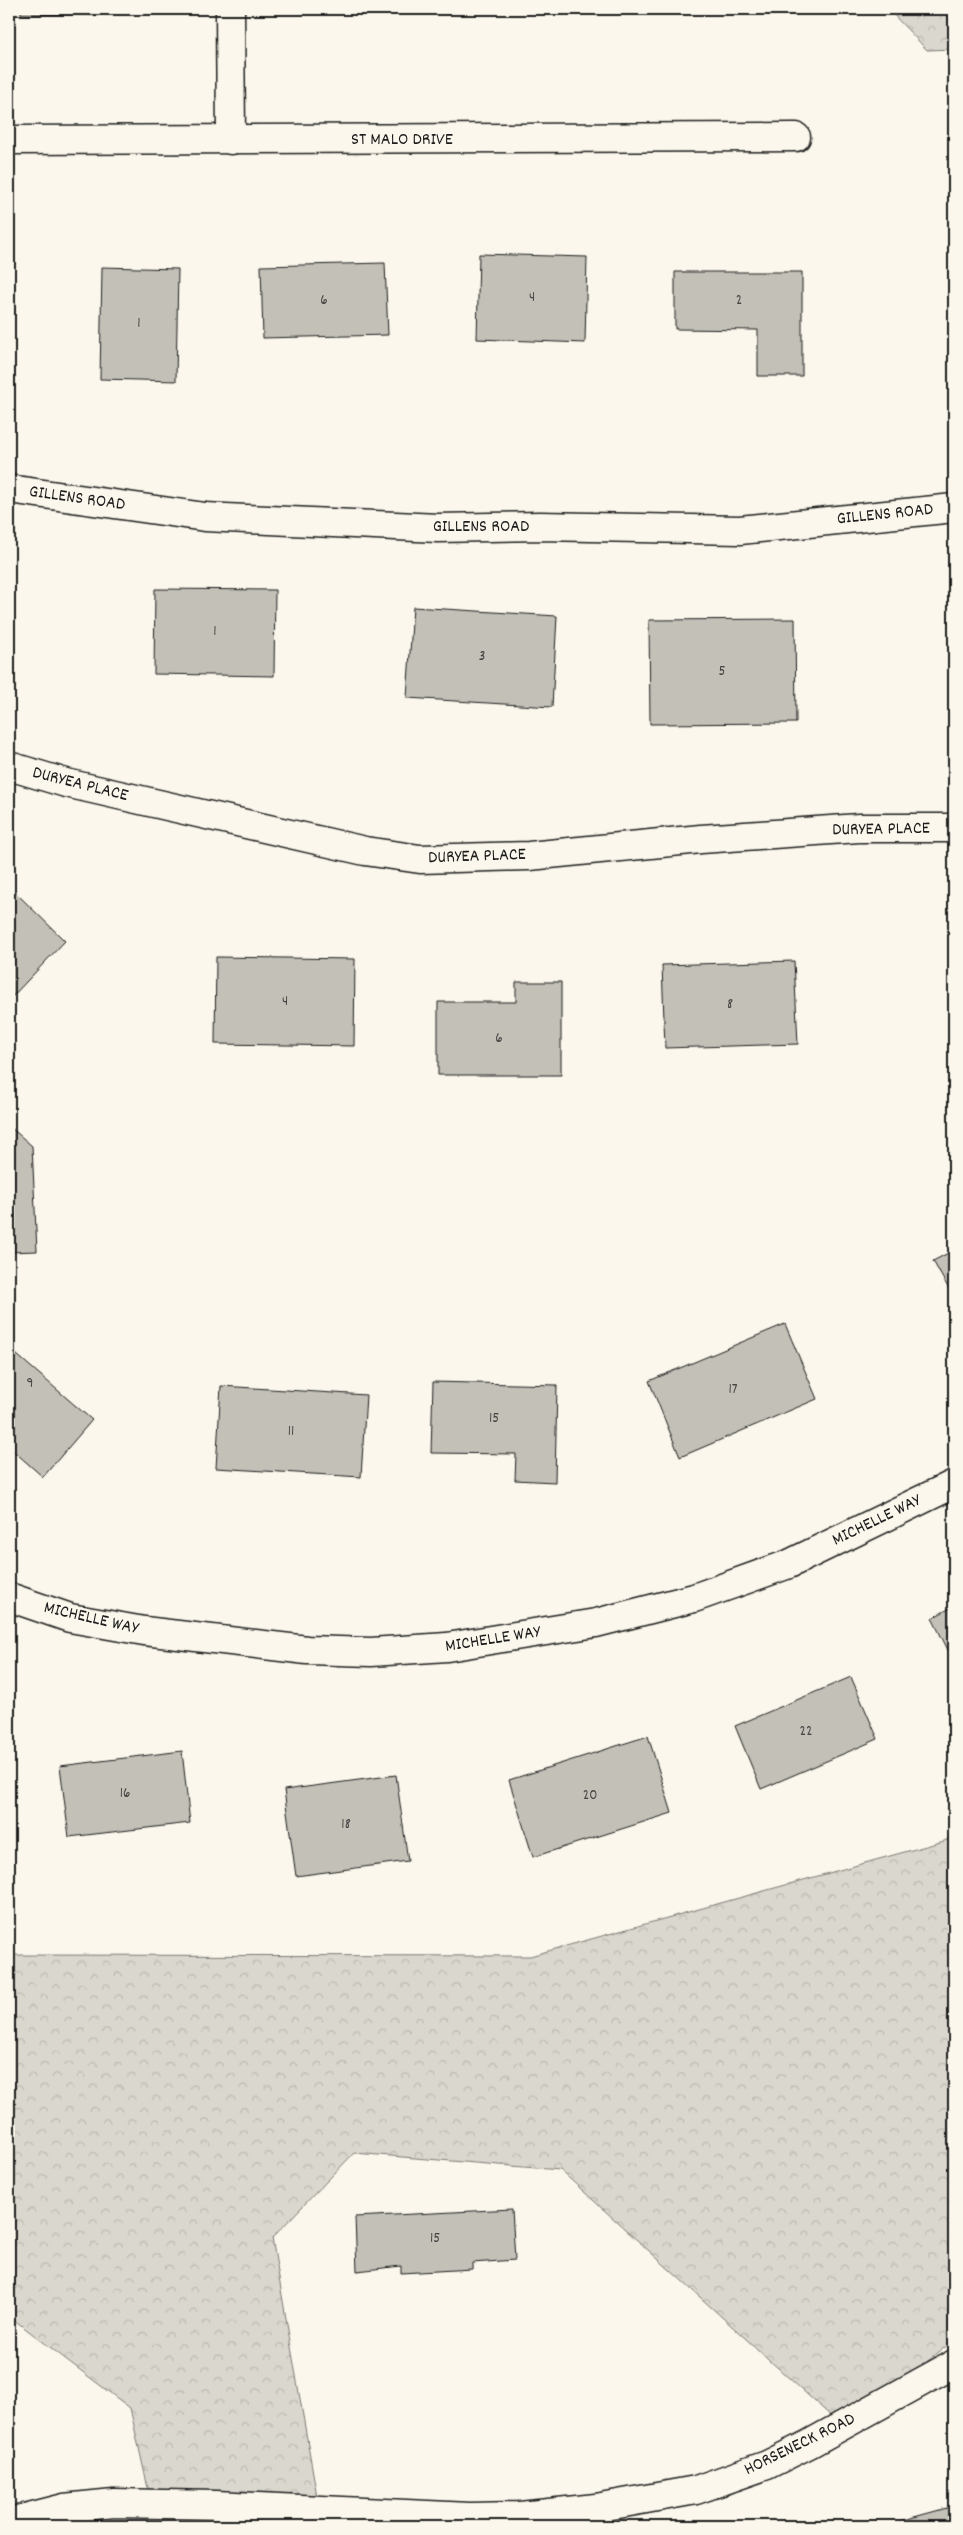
<svg xmlns="http://www.w3.org/2000/svg" width="963" height="2535" viewBox="0 0 963 2535" font-family="Dekko,sans-serif">
<style>
.forest{fill:url(#forest-crowns);stroke:#7b7a75}
.building{fill:#c3c0b8;stroke:#1c1c1c}
.lines{fill:none;stroke-linecap:round;stroke-linejoin:round}
.minor-casing{stroke:#1c1c1c;stroke-width:31}
.tertiary-casing{stroke:#1c1c1c;stroke-width:31}
.minor{stroke:#fbf7ec;stroke-width:28}
.tertiary{stroke:#fbf7ec;stroke-width:28}
.labels{text-anchor:middle;dominant-baseline:central;stroke-width:4.5;stroke-linejoin:round;paint-order:stroke}
.number-label{font-size:15px;fill:#464543}
.street-label{font-size:18px;fill:#1c1c1c;stroke:#fbf7ec}
</style>
<defs>
<pattern id="forest-crowns" width="20" height="18" patternUnits="userSpaceOnUse" patternTransform="scale(1.25)"><rect width="20" height="18" fill="#dad7ce"/><path d="M2 6a3 3 0 1 1 6 0M12 15a3 3 0 1 1 6 0" fill="none" stroke="#bab8b0"/></pattern>
</defs>
<rect width="100%" height="100%" fill="#fbf7ec"/>
<filter id="ink" filterUnits="userSpaceOnUse"><feTurbulence type="fractalNoise" baseFrequency=".02" numOctaves="2"/><feDisplacementMap in="SourceGraphic" scale="10" xChannelSelector="R" yChannelSelector="G"/><feConvolveMatrix kernelMatrix="1 2 1 2 8 2 1 2 1" color-interpolation-filters="sRGB"/></filter>
<g filter="url(#ink)">
<g class="forest">
<path d="M 888,9 L 954,9 L 954,49 L 927,50 Z"/>
<path d="M 954,1836 L 954,2340 L 844,2428 L 560,2170 L 354,2153 L 272,2238 L 321,2519 L 152,2506 L 130,2408 L 9,2316 L 9,1955 L 530,1956 L 944,1841 Z"/>
</g>
<g class="building">
<path d="M 21,9 L 98,9 L 98,15 L 21,14 Z"/>
<path d="M 479,254 L 587,257 L 585,343 L 477,339 Z"/>
<path d="M 385,263 L 388,335 L 263,338 L 261,266 Z"/>
<path d="M 102,267 L 178,269 L 176,381 L 100,379 Z"/>
<path d="M 675,272 L 802,272 L 802,376 L 758,376 L 758,330 L 675,329 Z"/>
<path d="M 155,589 L 275,590 L 274,676 L 154,674 Z"/>
<path d="M 413,607 L 557,616 L 552,707 L 407,698 Z"/>
<path d="M 795,619 L 796,723 L 650,724 L 649,620 Z"/>
<path d="M 15,892 L 65,941 L 9,1000 L 9,898 Z"/>
<path d="M 216,957 L 355,959 L 354,1046 L 215,1044 Z"/>
<path d="M 794,961 L 798,1044 L 665,1048 L 662,965 Z"/>
<path d="M 516,982 L 561,982 L 561,1075 L 438,1075 L 438,1002 L 516,1002 Z"/>
<path d="M 9,1126 L 32,1146 L 37,1251 L 9,1252 Z"/>
<path d="M 954,1250 L 954,1298 L 933,1261 Z"/>
<path d="M 785,1324 L 817,1399 L 680,1457 L 649,1381 Z"/>
<path d="M 9,1348 L 92,1420 L 43,1477 L 9,1447 Z"/>
<path d="M 433,1382 L 557,1385 L 555,1482 L 515,1480 L 516,1454 L 431,1453 Z"/>
<path d="M 221,1386 L 366,1395 L 361,1477 L 216,1468 Z"/>
<path d="M 954,1606 L 954,1662 L 932,1618 Z"/>
<path d="M 851,1677 L 878,1739 L 761,1789 L 735,1726 Z"/>
<path d="M 648,1736 L 672,1813 L 533,1857 L 509,1780 Z"/>
<path d="M 182,1751 L 190,1823 L 69,1837 L 60,1766 Z"/>
<path d="M 396,1775 L 408,1861 L 296,1876 L 284,1790 Z"/>
<path d="M 512,2209 L 515,2260 L 472,2263 L 472,2269 L 401,2273 L 401,2266 L 357,2271 L 355,2217 Z"/>
<path d="M 954,2506 L 954,2526 L 898,2526 L 896,2522 Z"/>
</g>
<g class="lines">
<g class="minor-casing">
<g id="minor">
<path d="M 230,9 L 231,140"/>
<path d="M 9,140 L 796,137"/>
<path d="M 9,489 L 205,517 L 438,528 L 540,526 L 740,530 L 954,508"/>
<path d="M 9,766 L 66,783 L 365,851 L 420,859 L 529,856 L 701,839 L 859,828 L 954,828"/>
<path d="M 9,1597 L 70,1618 L 144,1631 L 307,1650 L 371,1652 L 447,1647 L 596,1623 L 694,1598 L 789,1564 L 954,1484"/>
</g>
</g>
<g class="tertiary-casing">
<path id="tertiary" d="M 9,2522 L 64,2508 L 114,2503 L 216,2505 L 470,2517 L 520,2516 L 596,2508 L 696,2490 L 767,2465 L 809,2444 L 954,2364"/>
</g>
<use href="#minor" class="minor"/>
<use href="#tertiary" class="tertiary"/>
</g>
</g>
<g class="labels">
<g class="number-label">
<text x="532" y="298">4</text>
<text x="324" y="301">6</text>
<text x="739" y="301">2</text>
<text x="139" y="324">1</text>
<text x="215" y="632">1</text>
<text x="482" y="657">3</text>
<text x="722" y="672">5</text>
<text x="285" y="1002">4</text>
<text x="730" y="1005">8</text>
<text x="499" y="1039">6</text>
<text x="30" y="1384">9</text>
<text x="733" y="1390">17</text>
<text x="494" y="1419">15</text>
<text x="291" y="1432">11</text>
<text x="806" y="1732">22</text>
<text x="125" y="1794">16</text>
<text x="590" y="1796">20</text>
<text x="346" y="1825">18</text>
<text x="435" y="2239">15</text>
</g>
<g class="street-label">
<text x="402" y="140">ST MALO DRIVE</text>
<text transform="translate(77 499) rotate(8)">GILLENS ROAD</text>
<text transform="translate(885 515) rotate(-6)">GILLENS ROAD</text>
<text x="481" y="527">GILLENS ROAD</text>
<text transform="translate(80 785) rotate(14)">DURYEA PLACE</text>
<text transform="translate(881 830) rotate(-1)">DURYEA PLACE</text>
<text transform="translate(477 857) rotate(-2)">DURYEA PLACE</text>
<text transform="translate(877 1521) rotate(-26)">MICHELLE WAY</text>
<text transform="translate(91 1619) rotate(13)">MICHELLE WAY</text>
<text transform="translate(493 1640) rotate(-9)">MICHELLE WAY</text>
<text transform="translate(800 2445) rotate(-26)">HORSENECK ROAD</text>
</g>
</g>
<rect width="963" height="2535" fill="none" stroke="#fbf7ec" stroke-width="30"/>
<rect x="15" y="15" width="933" height="2505" fill="none" stroke="#1c1c1c" stroke-width="2" filter="url(#ink)"/>
</svg>
